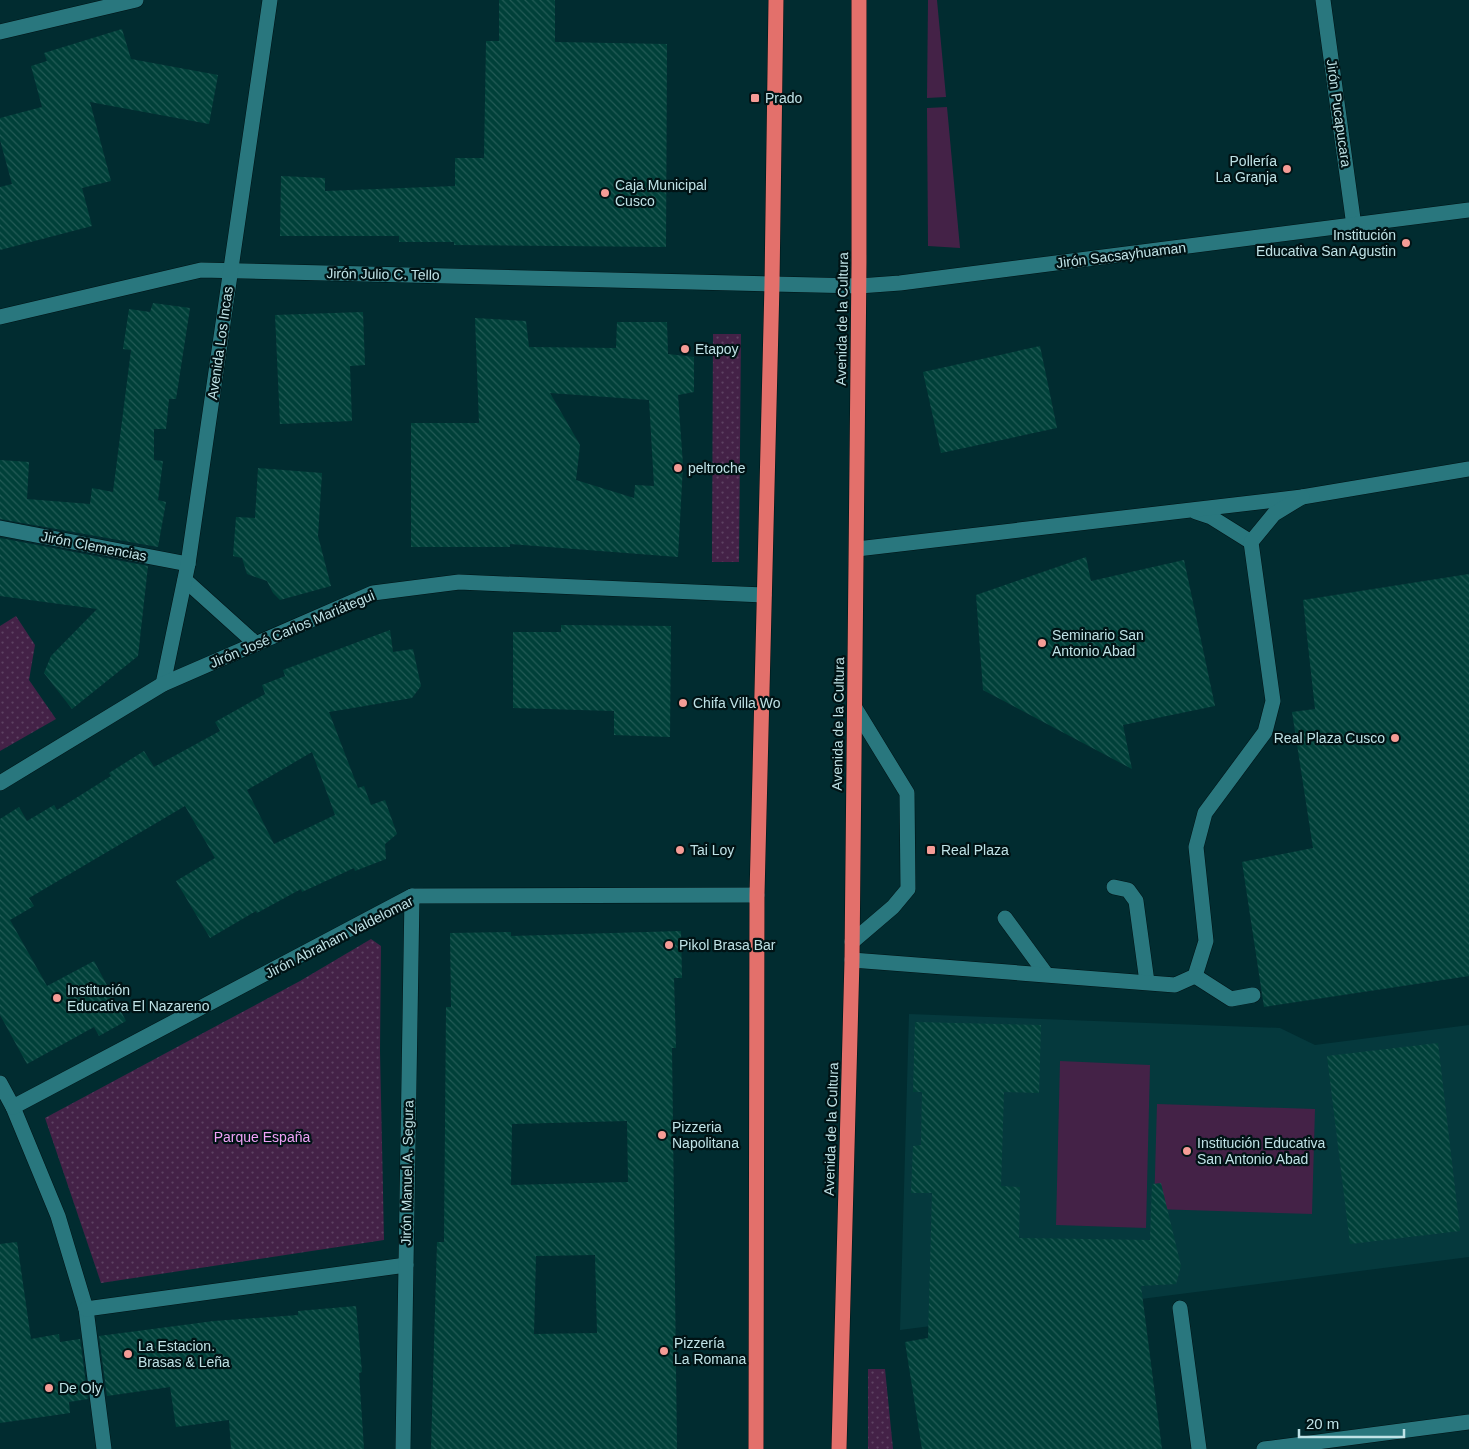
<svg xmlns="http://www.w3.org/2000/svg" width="1469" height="1449" viewBox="0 0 1469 1449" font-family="Helvetica,sans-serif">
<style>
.built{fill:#05393d}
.grass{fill:#442247}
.park{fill:url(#park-dots)}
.building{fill:url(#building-back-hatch);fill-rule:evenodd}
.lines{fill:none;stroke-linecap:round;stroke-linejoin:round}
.lane-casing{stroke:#001315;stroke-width:16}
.street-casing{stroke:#001315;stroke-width:16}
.highway-casing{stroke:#001315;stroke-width:16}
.lane{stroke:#29777e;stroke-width:15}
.street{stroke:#29777e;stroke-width:15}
.highway{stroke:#e3706b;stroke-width:15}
.poi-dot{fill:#f59c96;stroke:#001315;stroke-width:2}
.labels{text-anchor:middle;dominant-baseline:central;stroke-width:4.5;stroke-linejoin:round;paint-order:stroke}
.poi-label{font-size:14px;fill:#bfe2e6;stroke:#001315;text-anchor:start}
.street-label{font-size:14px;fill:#bfe2e6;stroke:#001315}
.park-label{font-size:14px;fill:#f0a2f8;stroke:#001315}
</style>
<defs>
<pattern id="park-dots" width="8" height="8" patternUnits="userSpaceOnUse" patternTransform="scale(1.25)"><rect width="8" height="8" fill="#442247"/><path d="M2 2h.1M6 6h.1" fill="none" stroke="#5d4262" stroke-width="1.8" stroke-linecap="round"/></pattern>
<pattern id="building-back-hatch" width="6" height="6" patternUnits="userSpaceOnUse" patternTransform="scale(1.25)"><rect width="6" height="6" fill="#004039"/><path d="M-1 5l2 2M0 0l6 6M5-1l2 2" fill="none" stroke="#235b56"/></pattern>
</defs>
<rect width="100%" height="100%" fill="#012c30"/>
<path class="built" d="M 909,1014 L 1280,1028 L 1315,1045 L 1469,1025 L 1469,1257 L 900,1330 Z"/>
<g class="grass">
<path d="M 928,0 L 937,0 L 946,97 L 927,98 Z"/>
<path d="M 947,107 L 960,248 L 928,246 L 927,108 Z"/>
<path d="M 1060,1061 L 1150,1065 L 1146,1228 L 1056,1225 Z"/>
<path d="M 1157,1104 L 1315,1109 L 1312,1214 L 1154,1209 Z"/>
</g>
<g class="park">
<path d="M 713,334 L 741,334 L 739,562 L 712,562 Z"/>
<path d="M 16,616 L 35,645 L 29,680 L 56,719 L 0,751 L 0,626 Z"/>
<path d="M 371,939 L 381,946 L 380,1051 L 384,1240 L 101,1283 L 45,1118 L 300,981 Z"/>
<path d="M 868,1369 L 885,1369 L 893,1449 L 868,1449 Z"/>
</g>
<g class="building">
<path d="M 499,0 L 555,0 L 555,42 L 667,44 L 666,247 L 454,245 L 454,242 L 399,242 L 399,236 L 280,236 L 281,176 L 325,178 L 325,191 L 455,186 L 455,158 L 484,158 L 486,41 L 499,41 Z"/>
<path d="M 122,29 L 131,59 L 218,75 L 209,124 L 90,102 L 111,181 L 82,188 L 92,226 L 0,250 L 0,187 L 12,184 L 0,140 L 0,118 L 42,107 L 31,66 L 47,61 L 44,53 Z"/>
<path d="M 153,303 L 190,308 L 176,399 L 169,399 L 166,429 L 154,429 L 154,460 L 163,461 L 158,500 L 166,502 L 158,547 L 0,519 L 0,460 L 29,462 L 27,499 L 90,504 L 92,488 L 113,492 L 131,350 L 123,349 L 129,309 L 150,312 Z"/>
<path d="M 363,312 L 365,365 L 350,366 L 352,421 L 280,424 L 275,315 Z"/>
<path d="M 475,318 L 526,321 L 529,347 L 616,348 L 617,322 L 667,322 L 668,354 L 694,357 L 694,392 L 678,395 L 683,465 L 678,557 L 510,544 L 510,547 L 411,547 L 411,423 L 479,423 ZM 550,393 L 649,400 L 654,486 L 635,485 L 634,498 L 576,480 L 580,445 Z"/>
<path d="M 1040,346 L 1057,428 L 941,453 L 923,372 Z"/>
<path d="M 258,468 L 322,473 L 318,536 L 331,586 L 280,600 L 273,593 L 267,581 L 247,574 L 242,558 L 233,556 L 236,517 L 255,518 Z"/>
<path d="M 0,538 L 148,566 L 138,656 L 72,709 L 44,673 L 51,656 L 97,609 L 0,596 Z"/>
<path d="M 1086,557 L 1091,581 L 1184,560 L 1215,706 L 1123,725 L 1132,769 L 983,690 L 976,595 Z"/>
<path d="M 1469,574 L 1469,976 L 1264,1007 L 1242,862 L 1313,848 L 1292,712 L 1315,709 L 1303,600 Z"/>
<path d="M 561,625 L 671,626 L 670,737 L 614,735 L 614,711 L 513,708 L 513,632 L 561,632 Z"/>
<path d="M 390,630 L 393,652 L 413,649 L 421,686 L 412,698 L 329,712 L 358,788 L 364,786 L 371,805 L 385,800 L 397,834 L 385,844 L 386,859 L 355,871 L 354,868 L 302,892 L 301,889 L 257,913 L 256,911 L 210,938 L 176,881 L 215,858 L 185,806 L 29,898 L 34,906 L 10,920 L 47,986 L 94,961 L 126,1021 L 99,1036 L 94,1027 L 27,1064 L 0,1015 L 0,819 L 19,807 L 27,821 L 54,805 L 57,810 L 111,776 L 109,773 L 144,751 L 154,767 L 220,731 L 215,722 L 265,694 L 262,685 L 285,676 L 283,670 ZM 312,752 L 335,815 L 274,844 L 247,790 Z"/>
<path d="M 681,931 L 682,978 L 674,978 L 676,1048 L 672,1048 L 677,1449 L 431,1449 L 437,1242 L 444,1242 L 446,1007 L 451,1007 L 450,933 L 511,932 L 511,936 ZM 627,1121 L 628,1182 L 511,1185 L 512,1124 ZM 595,1255 L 597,1333 L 534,1334 L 536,1256 Z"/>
<path d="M 915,1022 L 1041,1025 L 1039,1093 L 1004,1092 L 1001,1186 L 1020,1187 L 1019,1238 L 1150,1240 L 1152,1184 L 1161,1183 L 1181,1266 L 1176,1284 L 1141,1286 L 1162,1449 L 922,1449 L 905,1342 L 928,1338 L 932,1193 L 911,1193 L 913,1146 L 921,1145 L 922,1092 L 913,1092 Z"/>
<path d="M 1438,1043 L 1460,1231 L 1350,1244 L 1327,1056 Z"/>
<path d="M 17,1242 L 31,1339 L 59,1334 L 60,1342 L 80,1339 L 88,1399 L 69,1402 L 70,1413 L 0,1423 L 0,1244 Z"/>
<path d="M 356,1306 L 362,1372 L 359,1373 L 364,1449 L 231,1449 L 229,1420 L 176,1427 L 170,1387 L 107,1396 L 99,1336 L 214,1321 L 298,1315 L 298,1311 Z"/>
</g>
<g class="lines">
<g class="lane-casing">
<g id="lane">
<path d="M 1196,512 L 1211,517 L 1251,542"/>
<path d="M 857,549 L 1302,497 L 1469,469"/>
<path d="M 1114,887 L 1128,890 L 1136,901 L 1147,982"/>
<path d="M 1005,918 L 1046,974"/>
<path d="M 852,942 L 893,907 L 908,889 L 907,793 L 855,708"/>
<path d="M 852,960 L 1175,985 L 1195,976 L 1206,941 L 1196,847 L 1205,813 L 1265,732 L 1273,701 L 1251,542 L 1274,514 L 1302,497"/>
<path d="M 1195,976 L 1231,999 L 1253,995"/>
</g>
</g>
<g class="street-casing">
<g id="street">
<path d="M 1323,0 L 1354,226"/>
<path d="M 0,32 L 136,0"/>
<path d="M 0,317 L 201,270 L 859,286 L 900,283 L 1469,210"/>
<path d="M 0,528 L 188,564"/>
<path d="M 185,580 L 256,644"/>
<path d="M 163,684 L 188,564 L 270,0"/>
<path d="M 0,783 L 163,684 L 373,593 L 459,582 L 764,595"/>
<path d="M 0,1083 L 13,1107 L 58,1216 L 86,1309 L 104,1449"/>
<path d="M 13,1107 L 412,896 L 757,895"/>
<path d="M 1180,1308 L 1199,1449"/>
<path d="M 86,1309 L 406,1265"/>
<path d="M 403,1449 L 412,896"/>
<path d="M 1264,1449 L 1469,1422"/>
</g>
</g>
<g class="highway-casing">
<g id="highway">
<path d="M 756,1449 L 757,895 L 772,284 L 776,0"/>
<path d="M 839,1449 L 852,960 L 859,263 L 859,0"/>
</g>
</g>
<use href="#lane" class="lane"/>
<use href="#street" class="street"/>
<use href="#highway" class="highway"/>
</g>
<g class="poi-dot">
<rect x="750" y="93" width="10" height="10" rx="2.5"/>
<circle cx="1287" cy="169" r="5"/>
<circle cx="605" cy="193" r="5"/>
<circle cx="1406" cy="243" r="5"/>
<circle cx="685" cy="349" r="5"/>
<circle cx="678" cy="468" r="5"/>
<circle cx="1042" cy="643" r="5"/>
<circle cx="683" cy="703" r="5"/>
<circle cx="1395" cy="738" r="5"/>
<circle cx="680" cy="850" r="5"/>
<rect x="926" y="845" width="10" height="10" rx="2.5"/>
<circle cx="669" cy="945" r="5"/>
<circle cx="57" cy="998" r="5"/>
<circle cx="662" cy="1135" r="5"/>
<circle cx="1187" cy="1151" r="5"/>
<circle cx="664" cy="1351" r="5"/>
<circle cx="128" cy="1354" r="5"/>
<circle cx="49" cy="1388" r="5"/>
</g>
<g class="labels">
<g class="poi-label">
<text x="765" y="98">Prado</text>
<text x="1277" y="161" text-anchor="end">Pollería<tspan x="1277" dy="16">La Granja</tspan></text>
<text x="615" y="185">Caja Municipal<tspan x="615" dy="16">Cusco</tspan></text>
<text x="1396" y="235" text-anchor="end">Institución<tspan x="1396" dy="16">Educativa San Agustin</tspan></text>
<text x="695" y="349">Etapoy</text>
<text x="688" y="468">peltroche</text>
<text x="1052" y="635">Seminario San<tspan x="1052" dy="16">Antonio Abad</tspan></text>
<text x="693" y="703">Chifa Villa Wo</text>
<text x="1385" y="738" text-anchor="end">Real Plaza Cusco</text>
<text x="690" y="850">Tai Loy</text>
<text x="941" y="850">Real Plaza</text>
<text x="679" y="945">Pikol Brasa Bar</text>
<text x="67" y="990">Institución<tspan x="67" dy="16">Educativa El Nazareno</tspan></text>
<text x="672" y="1127">Pizzeria<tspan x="672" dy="16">Napolitana</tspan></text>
<text x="1197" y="1143">Institución Educativa<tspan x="1197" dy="16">San Antonio Abad</tspan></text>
<text x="674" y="1343">Pizzería<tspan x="674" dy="16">La Romana</tspan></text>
<text x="138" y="1346">La Estacion.<tspan x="138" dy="16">Brasas &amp; Leña</tspan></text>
<text x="59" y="1388">De Oly</text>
</g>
<g class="street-label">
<text transform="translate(1339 113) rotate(82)">Jirón Pucapucara</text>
<text transform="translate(1121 255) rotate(-7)">Jirón Sacsayhuaman</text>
<text transform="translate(383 274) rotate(1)">Jirón Julio C. Tello</text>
<text transform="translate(842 319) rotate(-89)">Avenida de la Cultura</text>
<text transform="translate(220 343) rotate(-82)">Avenida Los Incas</text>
<text transform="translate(94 546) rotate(11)">Jirón Clemencias</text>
<text transform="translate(292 629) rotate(-23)">Jirón José Carlos Mariátegui</text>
<text transform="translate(838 724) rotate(-89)">Avenida de la Cultura</text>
<text transform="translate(339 937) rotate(-27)">Jirón Abraham Valdelomar</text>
<text transform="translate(831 1129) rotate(-88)">Avenida de la Cultura</text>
<text transform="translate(407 1173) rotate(-89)">Jirón Manuel A. Segura</text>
</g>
<g class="park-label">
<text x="262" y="1137">Parque España</text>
</g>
</g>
<path d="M1299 1429v8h105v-8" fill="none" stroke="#bfe2e6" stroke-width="2.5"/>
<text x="1306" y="1429" font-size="15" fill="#bfe2e6" stroke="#001315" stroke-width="4" paint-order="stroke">20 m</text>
</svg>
